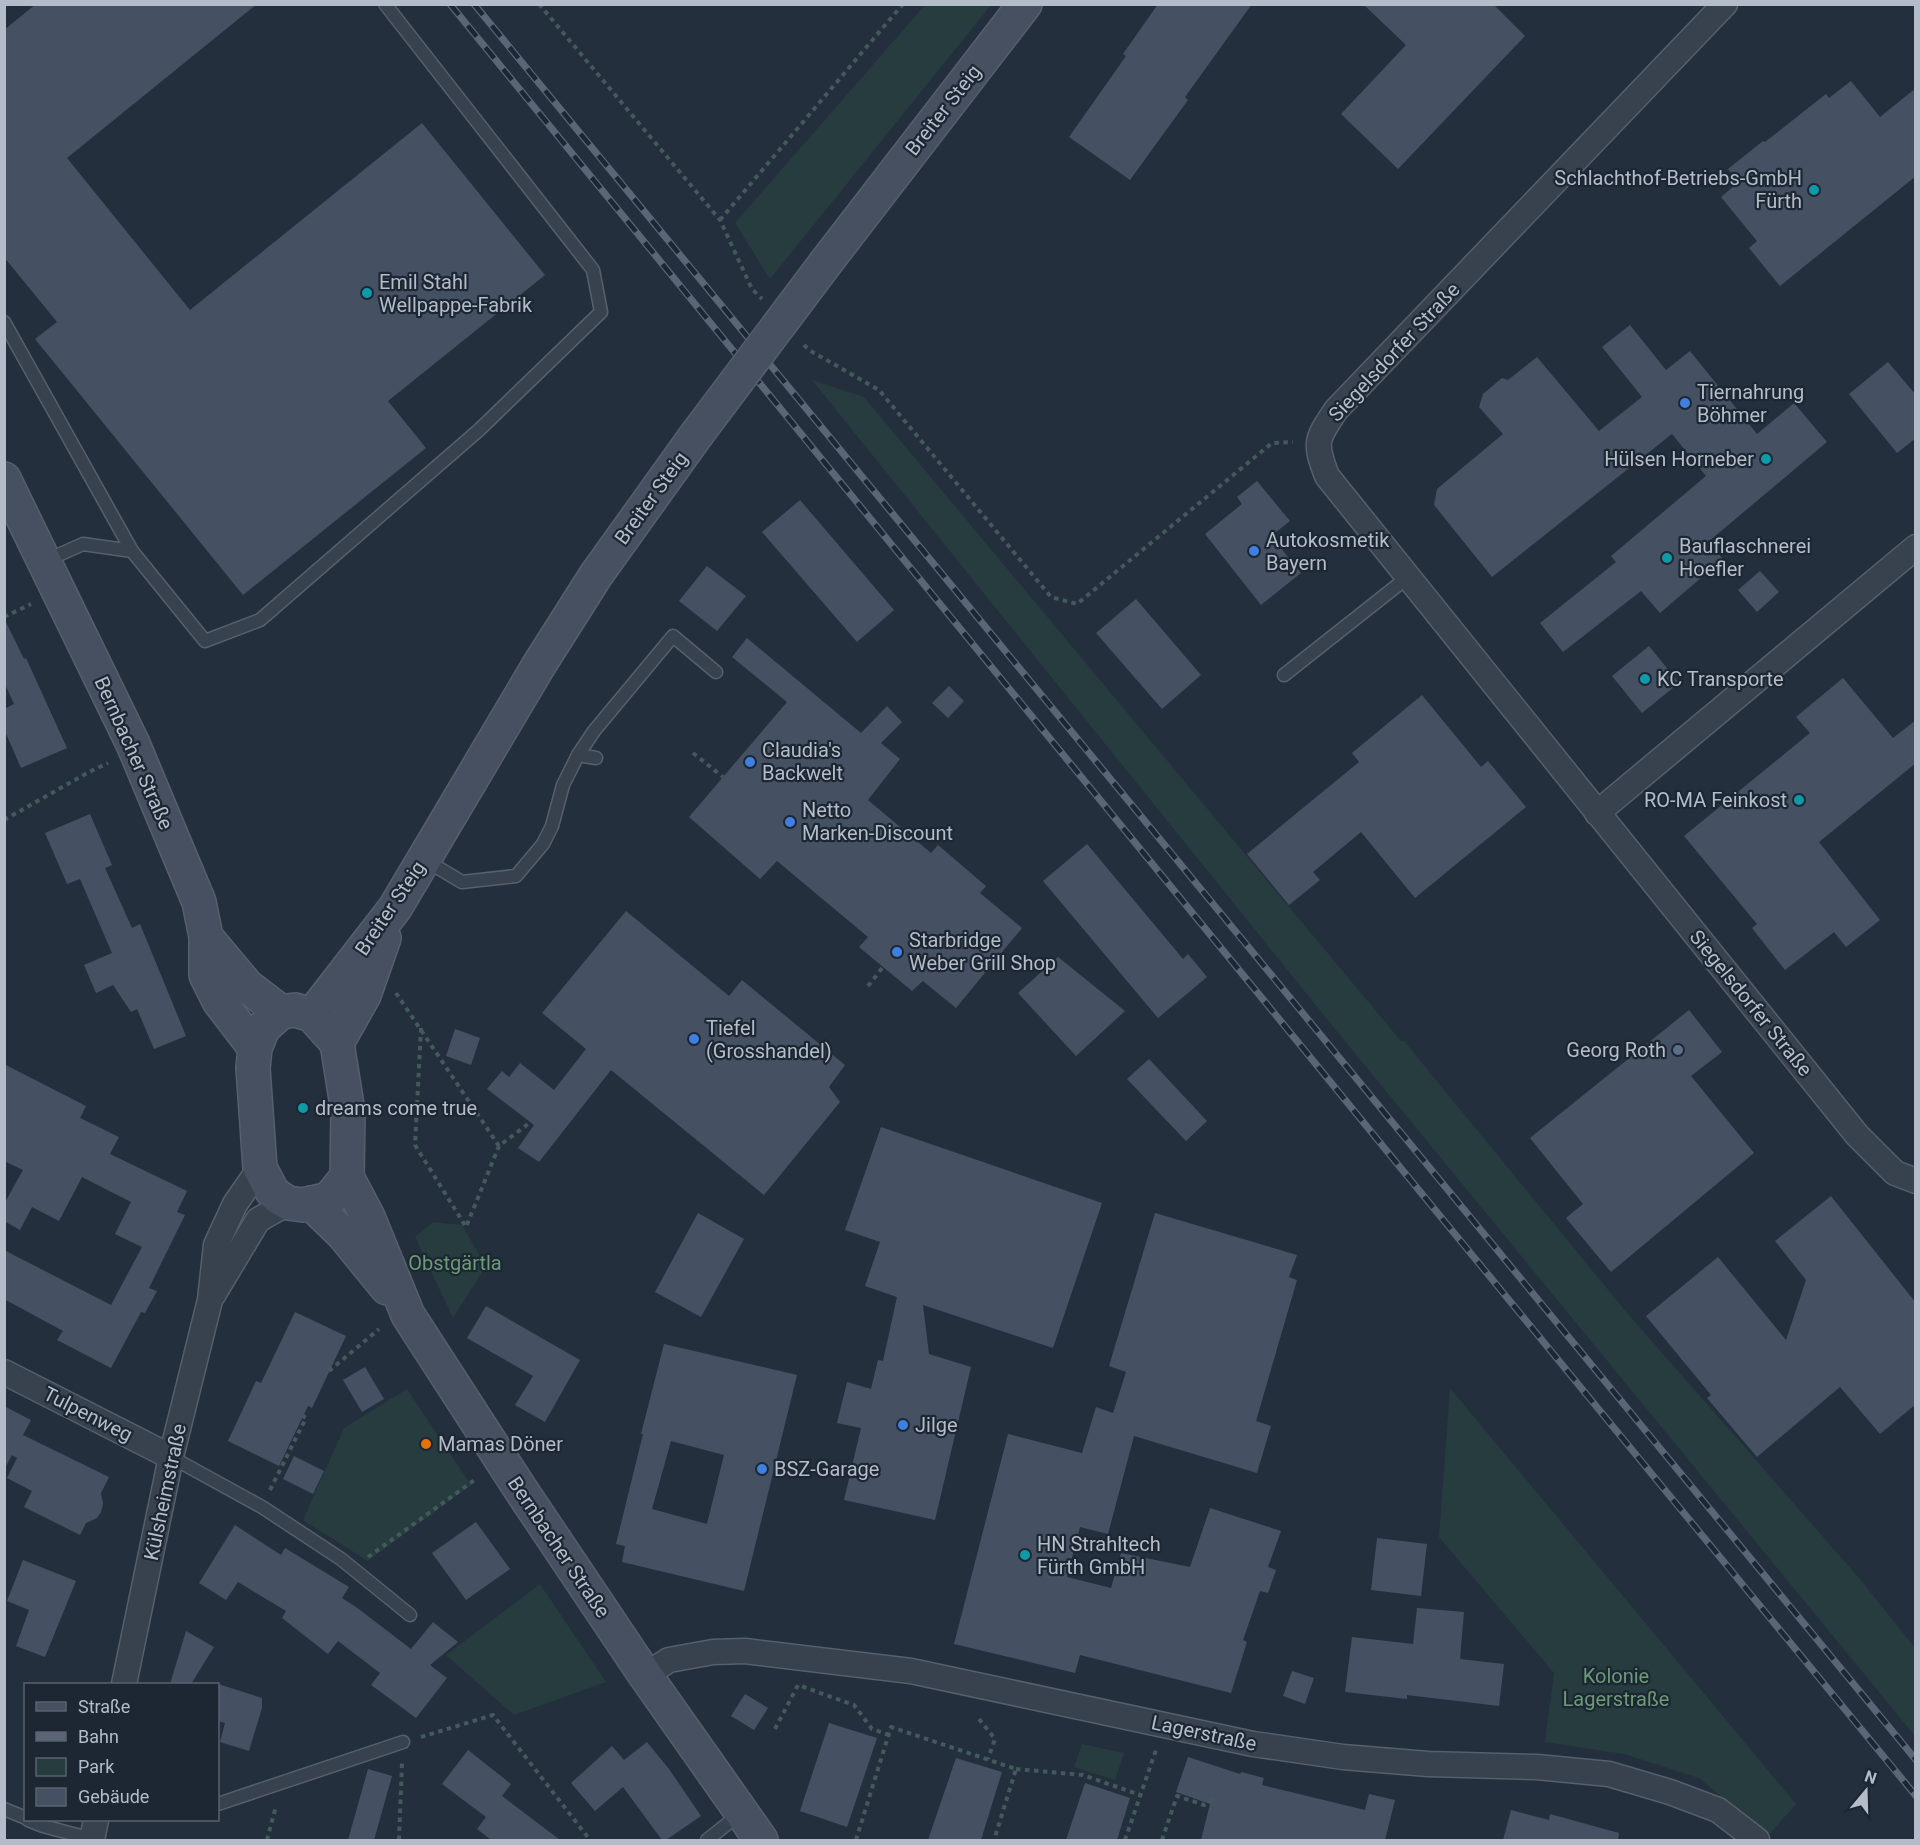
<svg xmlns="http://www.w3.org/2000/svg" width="1920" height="1845" viewBox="0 0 1920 1845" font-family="Roboto,sans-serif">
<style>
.green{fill:#263c3f}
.building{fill:#455162;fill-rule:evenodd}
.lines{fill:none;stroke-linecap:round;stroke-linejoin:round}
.lane-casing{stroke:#565f6c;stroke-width:15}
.street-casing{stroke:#565f6c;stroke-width:27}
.secondary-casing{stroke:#565f6c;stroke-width:36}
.path{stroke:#44595c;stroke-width:4;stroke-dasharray:4.5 4.5;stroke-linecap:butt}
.lane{stroke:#38414e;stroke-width:12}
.street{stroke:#38414e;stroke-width:24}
.secondary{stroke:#465061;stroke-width:33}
.rail-casing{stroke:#5a6575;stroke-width:7}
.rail{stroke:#1d2633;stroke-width:4.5;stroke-dasharray:14;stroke-linecap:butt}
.secondary-bridge-casing{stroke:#565f6c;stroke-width:36;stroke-linecap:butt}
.secondary-bridge{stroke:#465061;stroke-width:33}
.culture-dot{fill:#0f9aa8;stroke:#1d2633;stroke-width:2}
.shop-dot{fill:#3f7fe0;stroke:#1d2633;stroke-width:2}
.service-dot{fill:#5c6f8a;stroke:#1d2633;stroke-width:2}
.food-dot{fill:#e8710a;stroke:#1d2633;stroke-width:2}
.labels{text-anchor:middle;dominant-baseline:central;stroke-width:4.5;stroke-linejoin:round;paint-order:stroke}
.street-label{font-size:20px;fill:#b4bcc9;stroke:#1d2633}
.poi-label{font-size:20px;fill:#b4bcc9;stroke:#1d2633;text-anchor:start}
.park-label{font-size:20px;fill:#6b9a76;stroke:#1d2633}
</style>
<rect width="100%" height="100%" fill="#242f3e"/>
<g class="green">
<path d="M 925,5 L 991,5 L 770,279 L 735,223 Z"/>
<path d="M 812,380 L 864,397 L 1401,1041 L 1404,1041 L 1628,1314 L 1860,1579 L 1915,1648 L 1915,1736 L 1335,1029 Z"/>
<path d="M 433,1222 L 462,1225 L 486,1266 L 453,1318 L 415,1237 Z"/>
<path d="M 1450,1388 L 1796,1804 L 1768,1836 L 1699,1778 L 1624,1754 L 1545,1742 L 1554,1673 L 1439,1537 Z"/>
<path d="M 407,1389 L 471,1485 L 368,1561 L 303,1520 L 344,1428 Z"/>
<path d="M 540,1584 L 606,1682 L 514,1715 L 446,1655 Z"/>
<path d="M 1082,1744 L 1124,1753 L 1115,1780 L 1074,1767 Z"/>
</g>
<g class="building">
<path d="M 36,4 L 257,4 L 67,158 L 190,310 L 422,123 L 545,275 L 388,401 L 426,448 L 243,595 L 35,339 L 57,322 L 4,257 L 4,30 Z"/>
<path d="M 1158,4 L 1252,4 L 1185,97 L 1188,100 L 1130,180 L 1069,137 L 1126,56 L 1123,54 Z"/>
<path d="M 1363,4 L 1493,4 L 1525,36 L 1398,169 L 1341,114 L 1406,45 Z"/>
<path d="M 1851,81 L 1880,117 L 1916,88 L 1916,176 L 1780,286 L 1749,248 L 1757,241 L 1721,197 L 1739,182 L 1728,169 L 1763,141 L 1765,142 L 1826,94 L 1829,98 Z"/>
<path d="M 1630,325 L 1666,370 L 1690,351 L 1757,434 L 1794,403 L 1827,442 L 1708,542 L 1723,559 L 1660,613 L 1641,591 L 1563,652 L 1540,623 L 1616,562 L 1611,556 L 1706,476 L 1672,434 L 1492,577 L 1434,505 L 1437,489 L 1503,434 L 1479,407 L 1483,394 L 1502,378 L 1508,380 L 1537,357 L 1599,431 L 1642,397 L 1602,347 Z"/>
<path d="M 1888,362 L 1916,395 L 1916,438 L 1897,453 L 1849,394 Z"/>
<path d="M 1257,481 L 1290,521 L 1271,536 L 1301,573 L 1261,605 L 1205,534 L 1242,504 L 1237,497 Z"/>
<path d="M 800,500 L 894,610 L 857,642 L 762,532 Z"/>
<path d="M 707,566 L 746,596 L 717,631 L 679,601 Z"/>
<path d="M 1760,571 L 1779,592 L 1757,612 L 1738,590 Z"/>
<path d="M 1136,599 L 1201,675 L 1162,709 L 1096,633 Z"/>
<path d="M 4,618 L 24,659 L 26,658 L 67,748 L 21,768 L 4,729 L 4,709 L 14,704 L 4,682 Z"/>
<path d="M 747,638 L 861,733 L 887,706 L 902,722 L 881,743 L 900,759 L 868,800 L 931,853 L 938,845 L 986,886 L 980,893 L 1022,928 L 956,1008 L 923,981 L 912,991 L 859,947 L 868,937 L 777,861 L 760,879 L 689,817 L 787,702 L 732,657 Z"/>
<path d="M 1649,646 L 1679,683 L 1642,713 L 1612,676 Z"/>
<path d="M 1843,678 L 1893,738 L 1916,720 L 1916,763 L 1819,842 L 1880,920 L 1846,947 L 1834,932 L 1785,970 L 1752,928 L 1757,924 L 1684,836 L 1810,733 L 1796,717 Z"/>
<path d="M 949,686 L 964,701 L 948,718 L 932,703 Z"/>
<path d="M 1422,695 L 1481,767 L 1488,761 L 1526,807 L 1415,898 L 1361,832 L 1313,872 L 1320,880 L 1289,905 L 1247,854 L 1359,762 L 1352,753 Z"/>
<path d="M 90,814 L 112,865 L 105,868 L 132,928 L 140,924 L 186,1036 L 154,1049 L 137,1009 L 131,1012 L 113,985 L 96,993 L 84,965 L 112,953 L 80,879 L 67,884 L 45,833 Z"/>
<path d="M 1087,844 L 1183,959 L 1188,954 L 1207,977 L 1158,1018 L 1043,881 Z"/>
<path d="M 626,911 L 729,996 L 742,980 L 845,1065 L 829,1087 L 840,1102 L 764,1195 L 611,1070 L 539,1162 L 518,1148 L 534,1125 L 487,1089 L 502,1071 L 509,1077 L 520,1063 L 554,1090 L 586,1049 L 542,1013 Z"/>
<path d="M 1058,957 L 1125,1011 L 1076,1056 L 1018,993 Z"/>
<path d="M 1689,1010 L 1722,1052 L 1691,1076 L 1754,1153 L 1611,1272 L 1566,1218 L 1583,1204 L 1530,1138 Z"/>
<path d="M 455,1029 L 480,1038 L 471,1065 L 446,1056 Z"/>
<path d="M 1149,1059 L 1207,1121 L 1186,1141 L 1127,1079 Z"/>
<path d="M 4,1064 L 86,1106 L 80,1118 L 119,1137 L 110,1154 L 187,1191 L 177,1212 L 185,1215 L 149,1288 L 157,1291 L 145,1313 L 141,1312 L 111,1368 L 57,1340 L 63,1331 L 4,1299 L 4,1250 L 111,1305 L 142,1247 L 115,1234 L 131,1202 L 82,1177 L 59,1221 L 32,1207 L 20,1230 L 4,1221 L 4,1204 L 23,1170 L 4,1161 Z"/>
<path d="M 881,1127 L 1102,1203 L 1053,1348 L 923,1305 L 929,1354 L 971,1367 L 935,1520 L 844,1500 L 861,1428 L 837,1423 L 847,1382 L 871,1389 L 878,1360 L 883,1361 L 897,1297 L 865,1286 L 880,1242 L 845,1230 Z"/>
<path d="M 1831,1196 L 1916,1303 L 1916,1404 L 1880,1434 L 1840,1387 L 1757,1457 L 1707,1398 L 1711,1395 L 1646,1316 L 1718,1257 L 1786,1340 L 1806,1280 L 1775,1241 Z"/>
<path d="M 698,1213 L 744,1239 L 701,1317 L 655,1292 Z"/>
<path d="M 1155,1213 L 1297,1255 L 1289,1277 L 1297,1280 L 1256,1421 L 1271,1426 L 1257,1473 L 1134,1436 L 1108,1534 L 1080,1527 L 1067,1577 L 1111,1588 L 1121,1553 L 1190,1567 L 1210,1508 L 1281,1531 L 1268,1567 L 1276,1570 L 1268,1593 L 1260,1591 L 1243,1640 L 1247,1642 L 1231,1693 L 1080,1655 L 1075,1673 L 954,1644 L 1008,1434 L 1082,1453 L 1096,1407 L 1113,1413 L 1126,1372 L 1109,1366 Z"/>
<path d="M 486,1306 L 580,1360 L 545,1422 L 515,1405 L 533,1376 L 467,1338 Z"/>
<path d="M 295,1312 L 346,1336 L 312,1408 L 308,1406 L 279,1466 L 228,1441 L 256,1381 L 261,1383 Z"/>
<path d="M 664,1344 L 797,1375 L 744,1591 L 622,1562 L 625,1546 L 616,1544 L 643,1434 L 641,1434 ZM 671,1441 L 724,1455 L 707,1524 L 652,1509 Z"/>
<path d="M 365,1367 L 384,1399 L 362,1412 L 343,1380 Z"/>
<path d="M 4,1406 L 31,1420 L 23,1435 L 109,1477 L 101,1493 L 103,1504 L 101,1512 L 97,1518 L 86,1523 L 80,1535 L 24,1507 L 32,1491 L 7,1478 L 17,1458 L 12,1455 L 4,1470 Z"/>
<path d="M 294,1456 L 324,1471 L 313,1494 L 283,1479 Z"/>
<path d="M 476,1522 L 510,1569 L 466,1600 L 432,1553 Z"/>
<path d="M 235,1525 L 281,1555 L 285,1548 L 349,1587 L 342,1598 L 356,1607 L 411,1649 L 433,1622 L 458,1642 L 430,1665 L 447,1678 L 416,1718 L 371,1685 L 380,1673 L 338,1641 L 328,1654 L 282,1618 L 286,1611 L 238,1582 L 226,1600 L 199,1583 Z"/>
<path d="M 1377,1538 L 1427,1544 L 1421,1596 L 1371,1590 Z"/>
<path d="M 23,1560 L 76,1581 L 45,1657 L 16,1646 L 29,1610 L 7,1601 Z"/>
<path d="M 1417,1608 L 1464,1612 L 1460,1659 L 1504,1664 L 1499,1706 L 1407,1695 L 1407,1699 L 1345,1692 L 1352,1637 L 1413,1644 Z"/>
<path d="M 186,1631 L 214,1647 L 191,1684 L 170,1684 Z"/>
<path d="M 1292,1671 L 1314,1678 L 1305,1704 L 1283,1696 Z"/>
<path d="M 218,1684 L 262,1698 L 262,1708 L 249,1751 L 220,1742 L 225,1723 L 218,1721 Z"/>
<path d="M 745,1694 L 768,1708 L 754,1730 L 731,1716 Z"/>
<path d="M 829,1723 L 877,1738 L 847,1827 L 800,1811 Z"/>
<path d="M 647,1742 L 669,1769 L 701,1816 L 666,1840 L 662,1840 L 623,1787 L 595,1811 L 571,1783 L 612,1746 L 624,1760 Z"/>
<path d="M 468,1750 L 511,1784 L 502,1796 L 560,1840 L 491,1840 L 477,1829 L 486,1817 L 442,1784 Z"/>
<path d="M 1188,1757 L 1240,1774 L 1241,1772 L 1264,1778 L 1262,1785 L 1365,1810 L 1369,1794 L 1395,1800 L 1385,1840 L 1201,1840 L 1210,1804 L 1176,1792 Z"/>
<path d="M 956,1758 L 1002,1772 L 981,1840 L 928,1840 Z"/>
<path d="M 368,1769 L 392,1776 L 374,1840 L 348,1840 Z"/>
<path d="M 1085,1783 L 1130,1798 L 1117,1840 L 1066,1840 Z"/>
<path d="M 1511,1810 L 1549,1820 L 1550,1814 L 1619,1833 L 1618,1840 L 1503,1840 Z"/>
</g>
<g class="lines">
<g class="lane-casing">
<g id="lane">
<path d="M 4,322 L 132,551 L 205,641 L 260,620 L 479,430 L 601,312 L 593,270 L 385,4"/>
<path d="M 45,561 L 83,544 L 132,551"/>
<path d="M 1284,675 L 1408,577"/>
<path d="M 578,755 L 596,758"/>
<path d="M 425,860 L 462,882 L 516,876 L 543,844 L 552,826 L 563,785 L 578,755 L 594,731 L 673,636 L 716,672"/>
<path d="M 171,1457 L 262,1507 L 341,1559 L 410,1615"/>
<path d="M 218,1804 L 403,1742"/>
<path d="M 4,1809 L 26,1818"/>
<path d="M 28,1820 L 43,1826 L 92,1839"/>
<path d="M 707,1840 L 741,1813"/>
</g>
</g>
<g class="street-casing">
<g id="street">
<path d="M 1725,4 L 1336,410 C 1316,440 1314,442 1327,476 L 1857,1135 L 1895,1173 L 1916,1181"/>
<path d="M 1597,813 L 1916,547"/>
<path d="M 213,1295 L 258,1220 L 288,1203"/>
<path d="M 4,1372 L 171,1457"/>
<path d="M 645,1675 L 669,1660 L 713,1652 L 745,1651 L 911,1671 L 1253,1744 L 1343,1757 L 1428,1764 L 1537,1767 L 1609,1774 L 1670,1792 L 1718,1810 L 1757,1840"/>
<path d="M 124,1684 L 171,1457 L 210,1300 L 216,1245 L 235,1204 L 260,1168"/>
<path d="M 92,1840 L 96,1820"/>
</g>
</g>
<g class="secondary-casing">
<g id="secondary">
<path d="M 827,261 L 1025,4"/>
<path d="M 4,479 L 133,744 L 199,902 L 206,937 L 247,986 L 281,1012"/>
<path d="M 206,937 L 206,975 L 219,1001 L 255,1048"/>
<path d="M 295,1010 L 312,1015 L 337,1043 L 348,1112 L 347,1177 L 329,1199 L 303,1205 L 288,1203 L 277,1196 L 272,1191 L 260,1168 L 253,1068 L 255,1048 L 263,1028 L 281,1012 Z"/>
<path d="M 312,1015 L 395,908 L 539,665 L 596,575 L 697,434"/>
<path d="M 337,1043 L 364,995 L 384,938"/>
<path d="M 347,1177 L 368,1217 L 408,1315 L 521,1490 L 645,1675 L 761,1840"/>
<path d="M 311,1203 L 343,1234 L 387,1288"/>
</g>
</g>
<g class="path">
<path d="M 539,4 L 720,220 L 752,289 L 762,299"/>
<path d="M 720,220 L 903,4"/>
<path d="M 804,345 L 809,350 L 879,390 L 1051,597 L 1077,604 L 1272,443 L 1293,442"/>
<path d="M 4,617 L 31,604"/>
<path d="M 693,753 L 723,777"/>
<path d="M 4,820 L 89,772 L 108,763"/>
<path d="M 868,986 L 883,967"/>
<path d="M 396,993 L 499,1146 L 532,1121"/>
<path d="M 421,1028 L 415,1145 L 466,1227 L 499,1146"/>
<path d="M 329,1371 L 379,1329"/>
<path d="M 270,1490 L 306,1418 L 303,1416"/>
<path d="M 368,1557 L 476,1479"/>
<path d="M 979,1719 L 995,1739 L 988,1759"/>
<path d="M 775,1729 L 798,1685 L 854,1705 L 872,1729 L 889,1735"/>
<path d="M 421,1737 L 493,1715 L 590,1840"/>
<path d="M 1016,1769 L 1083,1775 L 1140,1795"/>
<path d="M 267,1840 L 276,1806"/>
<path d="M 399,1840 L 402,1763"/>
<path d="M 856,1840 L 891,1727 L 1016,1769 L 994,1840"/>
<path d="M 1125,1840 L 1156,1750"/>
<path d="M 1162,1840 L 1177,1796 L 1204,1805 L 1217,1797"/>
</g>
<use href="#lane" class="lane"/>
<use href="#street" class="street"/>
<use href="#secondary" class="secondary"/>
<g class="rail-casing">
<g id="rail">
<path d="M 450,4 L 1404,1172 L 1916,1796"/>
<path d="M 474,4 L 1916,1760"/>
</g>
</g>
<use href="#rail" class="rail"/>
<g class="secondary-bridge-casing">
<path id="secondary-bridge" d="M 697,434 L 827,261"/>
</g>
<use href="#secondary-bridge" class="secondary-bridge"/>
</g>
<g class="culture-dot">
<circle cx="1814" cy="190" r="6"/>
<circle cx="367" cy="293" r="6"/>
<circle cx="1766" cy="459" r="6"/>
<circle cx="1667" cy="558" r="6"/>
<circle cx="1645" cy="679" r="6"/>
<circle cx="1799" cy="800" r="6"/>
<circle cx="303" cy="1108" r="6"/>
<circle cx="1025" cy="1555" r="6"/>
</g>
<g class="shop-dot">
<circle cx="1685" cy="403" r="6"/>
<circle cx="1254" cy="551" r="6"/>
<circle cx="750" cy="762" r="6"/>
<circle cx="790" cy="822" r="6"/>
<circle cx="897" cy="952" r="6"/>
<circle cx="694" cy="1039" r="6"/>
<circle cx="903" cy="1425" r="6"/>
<circle cx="762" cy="1469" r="6"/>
</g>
<circle class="service-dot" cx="1678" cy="1050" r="6"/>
<circle class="food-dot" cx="426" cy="1444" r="6"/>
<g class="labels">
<g class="street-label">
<text transform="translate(943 110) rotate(-52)">Breiter Steig</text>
<text transform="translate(1394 352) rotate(-47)">Siegelsdorfer Straße</text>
<text transform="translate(651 498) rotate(-54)">Breiter Steig</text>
<text transform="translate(134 753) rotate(66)">Bernbacher Straße</text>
<text transform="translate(390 908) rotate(-56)">Breiter Steig</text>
<text transform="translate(1751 1003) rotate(51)">Siegelsdorfer Straße</text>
<text transform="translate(88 1414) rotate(27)">Tulpenweg</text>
<text transform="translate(165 1492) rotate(-78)">Külsheimstraße</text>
<text transform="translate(559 1547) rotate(56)">Bernbacher Straße</text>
<text transform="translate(1204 1733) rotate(12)">Lagerstraße</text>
</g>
<g class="poi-label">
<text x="1802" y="178" text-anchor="end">Schlachthof-Betriebs-GmbH<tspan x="1802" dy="23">Fürth</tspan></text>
<text x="379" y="282">Emil Stahl<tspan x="379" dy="23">Wellpappe-Fabrik</tspan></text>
<text x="1697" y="392">Tiernahrung<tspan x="1697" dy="23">Böhmer</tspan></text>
<text x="1754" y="459" text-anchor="end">Hülsen Horneber</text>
<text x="1266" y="540">Autokosmetik<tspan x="1266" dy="23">Bayern</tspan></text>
<text x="1679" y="546">Bauflaschnerei<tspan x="1679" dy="23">Hoefler</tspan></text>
<text x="1657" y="679">KC Transporte</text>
<text x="762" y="750">Claudia's<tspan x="762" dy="23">Backwelt</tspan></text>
<text x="1787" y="800" text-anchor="end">RO-MA Feinkost</text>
<text x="802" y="810">Netto<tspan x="802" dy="23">Marken-Discount</tspan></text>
<text x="909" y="940">Starbridge<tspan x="909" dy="23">Weber Grill Shop</tspan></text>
<text x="706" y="1028">Tiefel<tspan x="706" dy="23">(Grosshandel)</tspan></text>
<text x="1666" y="1050" text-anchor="end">Georg Roth</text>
<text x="315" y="1108">dreams come true</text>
<text x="915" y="1425">Jilge</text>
<text x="438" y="1444">Mamas Döner</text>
<text x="774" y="1469">BSZ-Garage</text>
<text x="1037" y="1544">HN Strahltech<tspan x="1037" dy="23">Fürth GmbH</tspan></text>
</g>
<g class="park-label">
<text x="455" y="1263">Obstgärtla</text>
<text x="1616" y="1676">Kolonie<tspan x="1616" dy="23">Lagerstraße</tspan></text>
</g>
</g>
<rect width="1920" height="1845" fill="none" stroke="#b4bcc9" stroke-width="12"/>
<rect x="24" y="1683" width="195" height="138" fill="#1d2633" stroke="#59626f" stroke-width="1.5"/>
<rect x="36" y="1702" width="30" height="9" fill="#465061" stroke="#59626f" stroke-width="1.5"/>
<text x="78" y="1713" font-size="18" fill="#b4bcc9">Straße</text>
<rect x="36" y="1732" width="30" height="9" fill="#5a6575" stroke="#59626f" stroke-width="1.5"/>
<text x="78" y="1743" font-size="18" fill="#b4bcc9">Bahn</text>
<rect x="36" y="1758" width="30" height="18" fill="#263c3f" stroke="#59626f" stroke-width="1.5"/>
<text x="78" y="1773" font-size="18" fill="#b4bcc9">Park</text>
<rect x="36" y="1788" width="30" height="18" fill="#455162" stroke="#59626f" stroke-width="1.5"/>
<text x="78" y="1803" font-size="18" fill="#b4bcc9">Gebäude</text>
<g transform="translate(1866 1791) rotate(19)" stroke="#1d2633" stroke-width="4.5" paint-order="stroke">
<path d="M0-4.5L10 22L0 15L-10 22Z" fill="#b4bcc9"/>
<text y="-9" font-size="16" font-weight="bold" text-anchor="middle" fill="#b4bcc9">N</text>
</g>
</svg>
